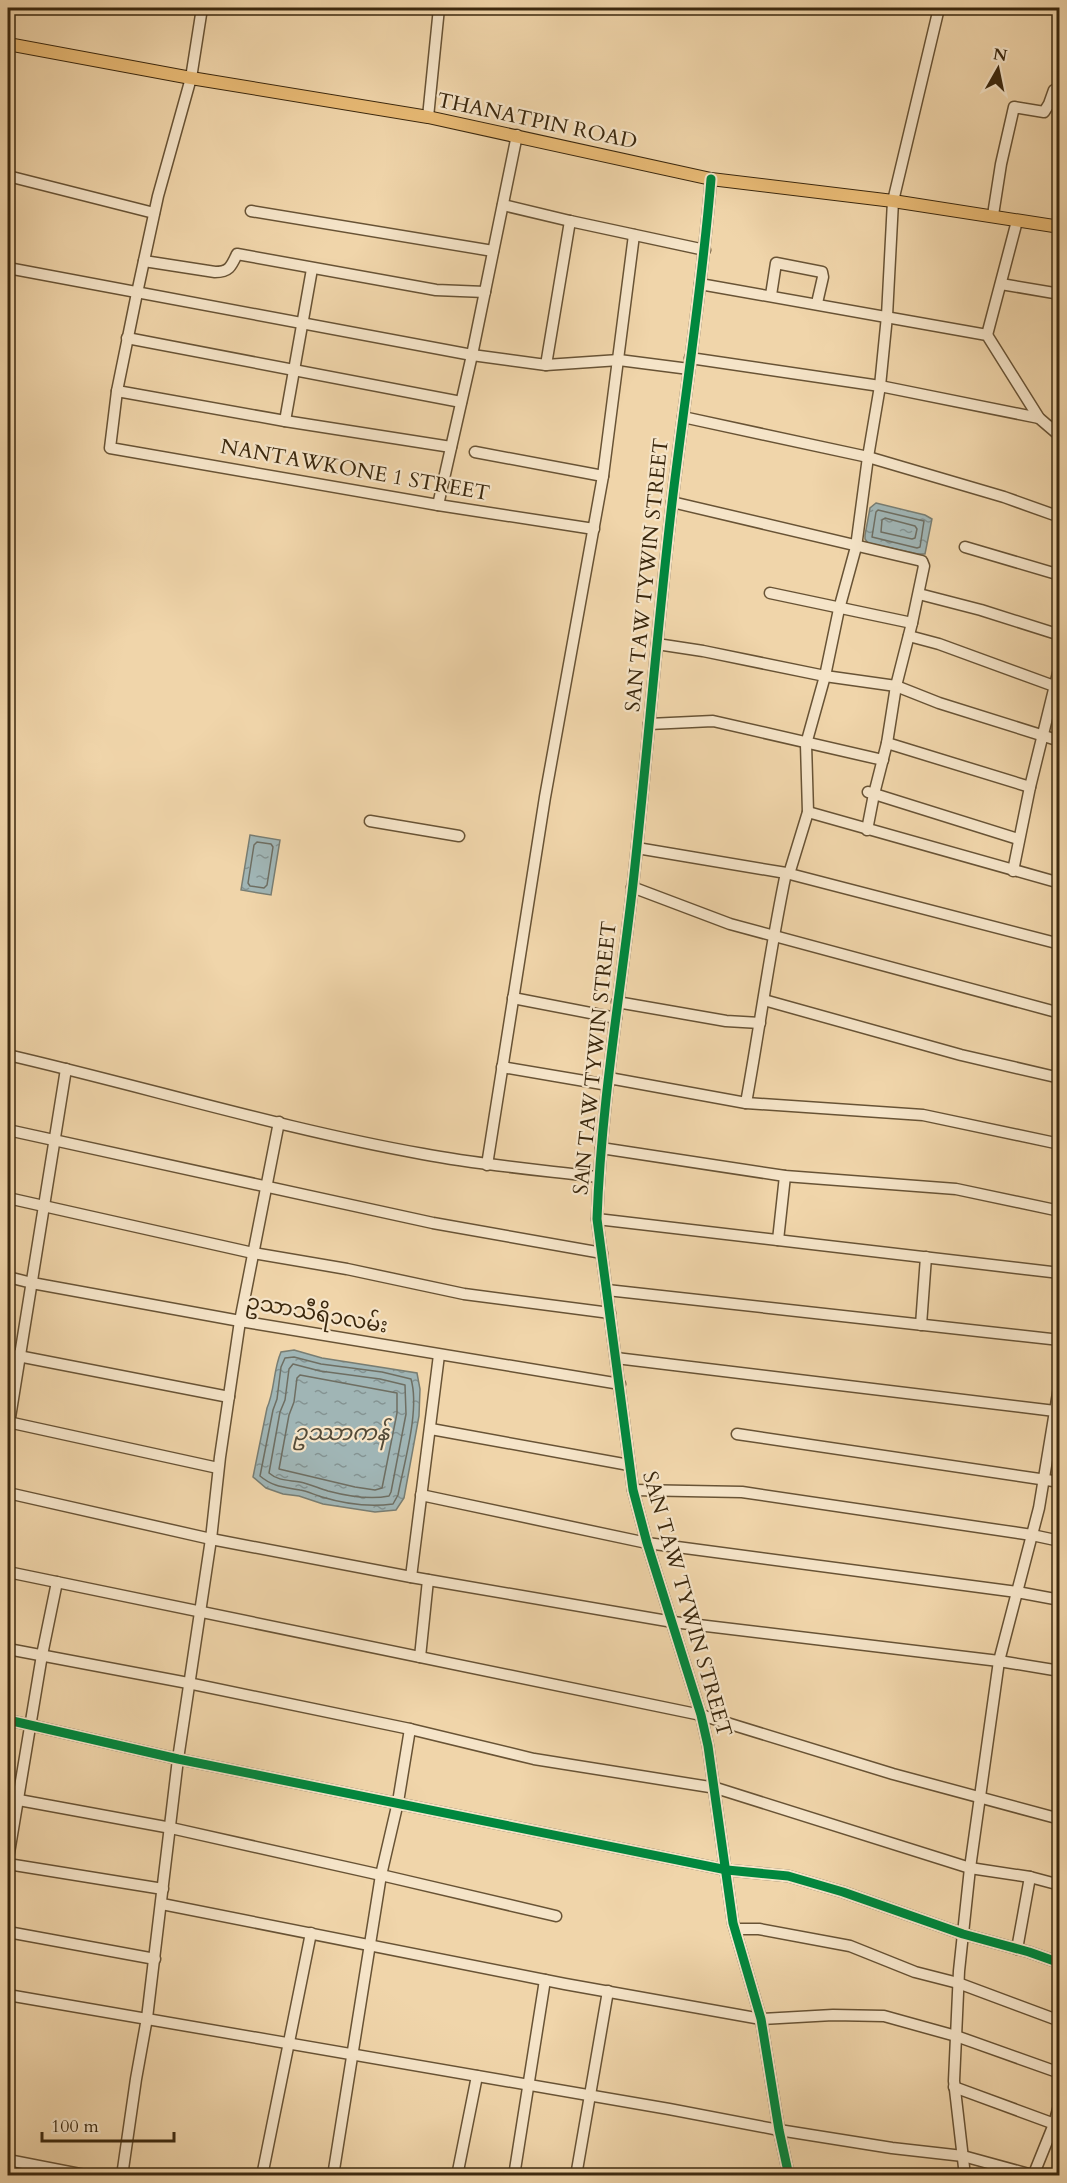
<svg xmlns="http://www.w3.org/2000/svg" width="1067" height="2183" viewBox="0 0 1067 2183" font-family="Cardo,'Noto Sans Myanmar',serif">
<style>
.water{fill:url(#water-ripples);stroke:#787d72;stroke-width:1.5}
.lines{fill:none;stroke-linecap:round;stroke-linejoin:round}
.shore{stroke:#6e6e62;stroke-width:1.5}
.minor-casing{stroke:#685335;stroke-width:13}
.major-casing{stroke:#3b280e;stroke-width:14}
.minor{stroke:#f5e4c8;stroke-width:10}
.major{stroke:#e8ba75;stroke-width:12}
.cycleway-casing{stroke:#f5e4c8;stroke-width:13}
.cycleway{stroke:#00873e;stroke-width:9}
.labels{text-anchor:middle;dominant-baseline:central;stroke-width:4.5;stroke-linejoin:round;paint-order:stroke}
.street-label{font-size:21px;fill:#3b280e;stroke:#f5e4c8}
.water-label{font-size:22px;font-style:italic;fill:#544b38;stroke:#f5e4c8}
</style>
<defs>
<pattern id="water-ripples" width="26" height="14" patternUnits="userSpaceOnUse" patternTransform="scale(1.5)"><rect width="26" height="14" fill="#a0b5b5"/><path d="M2 4q2-2 4 0t4 0M15 11q2-2 4 0t4 0" fill="none" stroke="#849392"/></pattern>
</defs>
<rect width="100%" height="100%" fill="#f0d5aa"/>
<filter id="stains"><feTurbulence type="fractalNoise" baseFrequency=".00333" numOctaves="4"/><feColorMatrix values="0 0 0 0 .2 0 0 0 0 .09 0 0 0 0 .02 0 0 0 .5 -.17"/></filter>
<radialGradient id="worn" r=".72"><stop offset=".6" stop-color="#630" stop-opacity="0"/><stop offset="1" stop-color="#630" stop-opacity=".3"/></radialGradient>
<g class="water">
<path d="M 876,503 L 925,515 L 932,519 L 925,554 L 918,554 L 868,543 L 865,539 L 865,535 L 870,508 Z"/>
<path d="M 250,835 L 280,840 L 271,895 L 241,890 Z"/>
<path d="M 294,1350 L 322,1358 L 417,1373 L 420,1389 L 419,1416 L 404,1498 L 396,1510 L 375,1512 L 323,1504 L 299,1496 L 283,1494 L 266,1488 L 253,1477 L 267,1408 C 275,1390 273,1370 281,1352 Z"/>
</g>
<g class="lines">
<g class="shore">
<path d="M 878,510 L 924,521 L 920,547 L 917,548 L 872,537 L 876,512 Z"/>
<path d="M 885,518 L 915,526 L 917,529 L 915,538 L 912,539 L 881,532 L 882,520 Z"/>
<path d="M 257,842 L 271,844 L 273,847 L 267,885 L 264,888 L 250,886 L 248,883 L 254,845 Z"/>
<path d="M 294,1357 L 321,1364 L 382,1372 L 411,1379 C 420,1410 404,1463 398,1495 L 393,1504 C 370,1507 345,1504 322,1497 C 315,1495 307,1491 300,1490 C 284,1487 273,1487 260,1476 L 273,1410 L 277,1399 L 281,1367 L 285,1358 Z"/>
<path d="M 293,1364 L 320,1371 L 380,1379 L 405,1385 L 406,1414 L 391,1492 L 389,1496 C 369,1500 347,1496 328,1491 C 318,1488 310,1484 300,1482 C 289,1480 278,1481 269,1473 L 280,1412 L 285,1400 L 289,1369 Z"/>
<path d="M 300,1375 L 397,1393 L 397,1413 L 382,1488 L 375,1490 L 355,1487 L 279,1469 L 289,1415 L 294,1402 L 297,1378 Z"/>
</g>
<g class="minor-casing">
<g id="minor">
<path d="M 202,8 L 191,78 L 158,196 L 137,293 L 117,391 L 110,448 L 438,505 L 594,529"/>
<path d="M 428,117 L 439,8"/>
<path d="M 8,176 L 154,213"/>
<path d="M 711,179 C 702,288 685,395 672,503 C 657,630 647,757 633,884 C 620,996 601,1106 597,1219 L 633,1490 L 647,1543 L 701,1715 L 708,1746 L 733,1923 L 761,2019 L 779,2130 L 789,2176"/>
<path d="M 503,205 L 570,221 L 705,250"/>
<path d="M 251,211 L 493,251"/>
<path d="M 993,215 L 1001,164 L 1014,107 L 1044,112 L 1049,104 L 1054,90"/>
<path d="M 144,261 L 215,272 C 229,272 231,267 237,254 L 436,290 L 485,292"/>
<path d="M 8,268 L 472,355 L 546,365 L 619,360 L 689,369"/>
<path d="M 700,284 L 987,335 L 1039,418 L 1060,436"/>
<path d="M 1001,284 L 1060,294"/>
<path d="M 771,295 L 776,263 L 822,272 L 823,277 L 817,303"/>
<path d="M 987,335 L 1017,221"/>
<path d="M 127,338 L 461,402"/>
<path d="M 690,358 L 880,386 L 1039,418"/>
<path d="M 546,365 L 570,221"/>
<path d="M 117,391 L 285,421 L 451,447"/>
<path d="M 683,417 L 868,457 L 1004,497 L 1060,517"/>
<path d="M 285,421 L 312,269"/>
<path d="M 475,452 L 603,476"/>
<path d="M 672,502 L 922,561 L 924,566 L 912,623 L 896,686 L 887,743"/>
<path d="M 438,505 L 472,355 L 517,135"/>
<path d="M 965,547 L 1060,575"/>
<path d="M 770,593 L 912,623"/>
<path d="M 919,594 L 981,610 L 1060,635"/>
<path d="M 909,636 L 939,644 L 1054,686"/>
<path d="M 657,644 L 703,651 L 825,676 L 896,686 L 939,703 L 1060,741"/>
<path d="M 649,724 L 713,721 L 883,760"/>
<path d="M 868,792 L 1018,839"/>
<path d="M 808,812 L 1060,883"/>
<path d="M 370,821 L 459,836"/>
<path d="M 867,830 L 874,794 L 887,743 L 1030,787"/>
<path d="M 637,848 L 786,873 L 1060,944"/>
<path d="M 1013,871 L 1030,787 L 1060,665"/>
<path d="M 789,874 L 808,812 L 806,744 L 825,676 L 839,609 L 856,547 L 868,457 L 880,386 L 887,316 L 893,201 L 939,8"/>
<path d="M 632,887 L 730,924 L 1060,1013"/>
<path d="M 513,998 L 616,1018"/>
<path d="M 764,1000 L 961,1055 L 1060,1078"/>
<path d="M 617,1002 L 726,1021 L 760,1023"/>
<path d="M 8,1055 C 146,1087 283,1129 423,1154 C 481,1165 540,1170 598,1177"/>
<path d="M 502,1067 L 608,1085"/>
<path d="M 609,1078 L 746,1103 L 923,1115 L 1060,1144"/>
<path d="M 746,1103 C 760,1026 770,949 786,873"/>
<path d="M 8,1130 L 433,1223 L 602,1253"/>
<path d="M 601,1148 L 785,1176 L 956,1189 L 1060,1211"/>
<path d="M 487,1165 L 545,797 L 603,476 L 634,235"/>
<path d="M 8,1198 L 253,1253 L 347,1269 L 464,1294 L 610,1313"/>
<path d="M 597,1219 L 1060,1273"/>
<path d="M 778,1240 L 785,1176"/>
<path d="M 8,1277 L 32,1283 L 240,1321 L 620,1384"/>
<path d="M 607,1290 L 1060,1340"/>
<path d="M 921,1325 L 926,1257"/>
<path d="M 8,1354 L 229,1397"/>
<path d="M 616,1358 L 1055,1411"/>
<path d="M 8,1422 L 218,1468"/>
<path d="M 431,1429 L 629,1465"/>
<path d="M 8,1430 L 66,1069"/>
<path d="M 737,1434 L 1060,1482"/>
<path d="M 633,1490 L 742,1492 L 1032,1535 L 1060,1541"/>
<path d="M 8,1493 L 211,1539 L 411,1577 L 673,1622 L 999,1661 L 1060,1671"/>
<path d="M 421,1495 L 647,1543 L 1017,1592 L 1060,1600"/>
<path d="M 8,1572 L 701,1715 L 893,1774 L 1060,1819"/>
<path d="M 411,1577 L 439,1355"/>
<path d="M 8,1649 L 188,1683 L 410,1729 L 534,1759 L 716,1788 L 970,1868 L 1030,1877 L 1060,1885"/>
<path d="M 420,1657 L 428,1580"/>
<path d="M 8,1720 L 178,1759 L 727,1870 L 788,1876 L 843,1892 L 963,1934 L 1029,1952 L 1060,1963"/>
<path d="M 8,1798 L 171,1828 L 381,1875 L 556,1916"/>
<path d="M 8,1859 L 42,1655 L 57,1582"/>
<path d="M 8,1864 L 163,1889"/>
<path d="M 162,1904 L 565,1984 L 761,2019 L 833,2015 L 884,2016 L 956,2036 L 1060,2073"/>
<path d="M 735,1929 L 759,1929 L 850,1946 L 915,1972 L 958,1983 L 1060,2021"/>
<path d="M 8,1932 L 155,1959"/>
<path d="M 1017,1949 L 1030,1877"/>
<path d="M 8,1995 L 669,2109 L 779,2130 L 892,2148 L 963,2156 L 1036,2176"/>
<path d="M 954,2087 L 1060,2126"/>
<path d="M 8,2160 L 90,2176"/>
<path d="M 122,2176 L 136,2079 L 147,2018 L 178,1759 L 211,1539 L 220,1457 L 240,1321 L 279,1122"/>
<path d="M 262,2176 L 311,1933"/>
<path d="M 333,2176 L 381,1875 L 398,1802 L 410,1729"/>
<path d="M 457,2176 L 477,2076"/>
<path d="M 514,2176 L 545,1980"/>
<path d="M 576,2176 L 608,1991"/>
<path d="M 965,2176 L 954,2081 L 959,1971 L 970,1868 L 999,1661 L 1039,1508 L 1060,1381"/>
<path d="M 1033,2176 L 1054,2124 L 1060,2102"/>
</g>
</g>
<g class="major-casing">
<path id="major" d="M 8,44 L 191,78 L 428,117 L 711,179 L 893,201 L 1060,227"/>
</g>
<use href="#minor" class="minor"/>
<use href="#major" class="major"/>
<g class="cycleway-casing">
<g id="cycleway">
<path d="M 711,179 C 702,288 685,395 672,503 C 657,630 647,757 633,884 C 620,996 601,1106 597,1219 L 633,1490 L 647,1543 L 701,1715 L 708,1746 L 733,1923 L 761,2019 L 779,2130 L 789,2176"/>
<path d="M 8,1720 L 178,1759 L 727,1870 L 788,1876 L 843,1892 L 963,1934 L 1029,1952 L 1060,1963"/>
</g>
</g>
<use href="#cycleway" class="cycleway"/>
</g>
<g class="labels">
<g class="street-label">
<text transform="translate(537 121) rotate(12)">THANATPIN ROAD</text>
<text transform="translate(355 470) rotate(10)">NANTAWKONE 1 STREET</text>
<text transform="translate(647 575) rotate(-84)">SAN TAW TYWIN STREET</text>
<text transform="translate(595 1058) rotate(-84)">SAN TAW TYWIN STREET</text>
<text transform="translate(317 1314) rotate(10)">ဥသာသီရိ၁လမ်း</text>
<text transform="translate(687 1604) rotate(74)">SAN TAW TYWIN STREET</text>
</g>
<g class="water-label">
<text x="341" y="1433">ဥဿာကန်</text>
</g>
</g>
<rect width="1067" height="2183" fill="none" stroke="#f0d5aa" stroke-width="30"/>
<rect x="9" y="9" width="1049" height="2165" fill="none" stroke="#3b280e" stroke-width="3"/>
<rect x="15" y="15" width="1037" height="2153" fill="none" stroke="#3b280e" stroke-width="1.5"/>
<g transform="translate(998 69) rotate(9)" stroke="#f5e4c8" stroke-width="4.5" paint-order="stroke">
<path d="M0-4.5L10 22L0 15L-10 22Z" fill="#3b280e"/>
<text y="-9" font-size="16" font-weight="bold" text-anchor="middle" fill="#3b280e">N</text>
</g>
<path d="M42 2132v9h132v-9" fill="none" stroke="#3b280e" stroke-width="3"/>
<text x="51" y="2132" font-size="18" fill="#3b280e" stroke="#f5e4c8" stroke-width="4.5" paint-order="stroke">100 m</text>
<rect width="100%" height="100%" filter="url(#stains)"/>
<rect width="100%" height="100%" fill="url(#worn)"/>
</svg>
